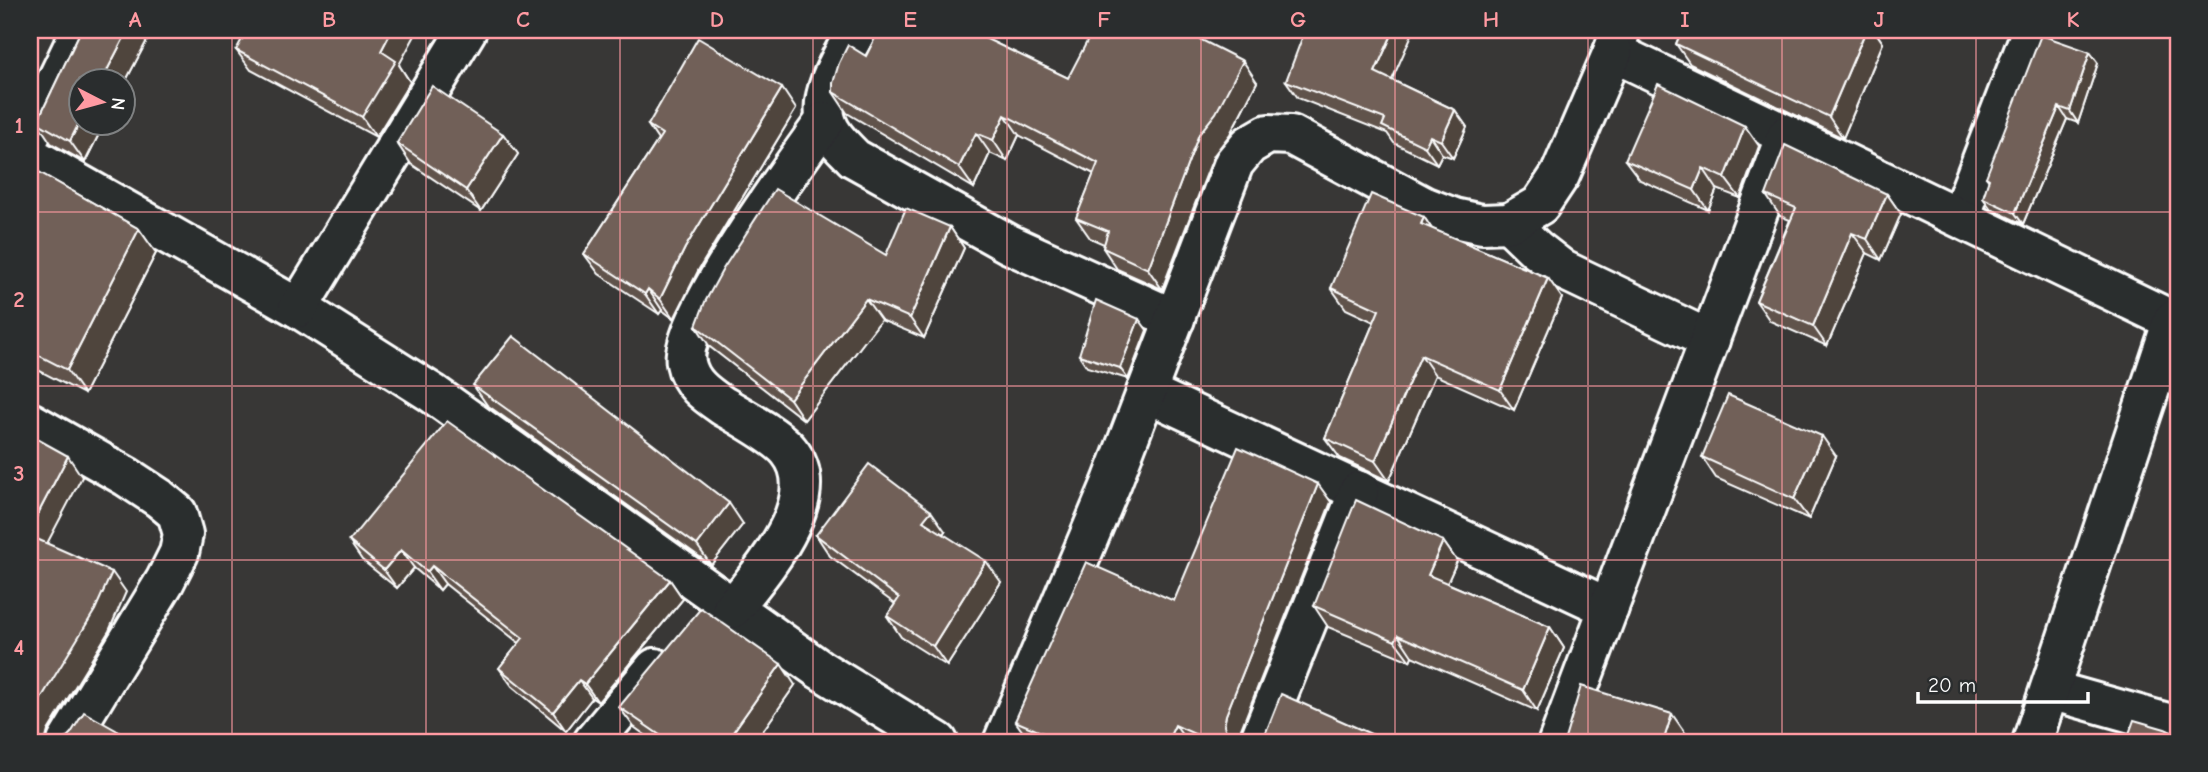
<svg xmlns="http://www.w3.org/2000/svg" width="2208" height="772" viewBox="0 0 2208 772" font-family="'Comic Neue',sans-serif">
<style>
.lines{fill:none;stroke-linecap:round;stroke-linejoin:round}
.minor-casing{stroke:#fff;stroke-width:44}
.minor{stroke:#2a2d2e;stroke-width:38}
.wall{fill:#61534c;stroke:#fff;stroke-width:2}
.shaded-wall{fill:#4f443e;stroke:#fff;stroke-width:2}
.building{fill:#716158;stroke:#fff;stroke-width:2}
.grid{fill:none;stroke:#ff9aa2;stroke-width:2;stroke-opacity:0.55}
.neatline{fill:none;stroke:#ff9aa2;stroke-width:2.5}
.grid-label{font-size:23px;text-anchor:middle;font-weight:bold;fill:#ff9aa2}
</style>
<rect width="100%" height="100%" fill="#383736"/>
<filter id="ink" filterUnits="userSpaceOnUse"><feTurbulence type="fractalNoise" baseFrequency=".0143" numOctaves="2"/><feDisplacementMap in="SourceGraphic" scale="14" xChannelSelector="R" yChannelSelector="G"/><feConvolveMatrix kernelMatrix="1 2 1 2 8 2 1 2 1" color-interpolation-filters="sRGB"/></filter>
<g filter="url(#ink)">
<g class="lines">
<g class="minor-casing">
<g id="minor">
<path d="M 857,30 C 844,53 816,96 827,123 C 832,138 844,147 854,158 L 1009,244 L 1175,319"/>
<path d="M 1621,30 L 1613,52 L 1787,135"/>
<path d="M 30,136 L 81,30"/>
<path d="M 30,156 L 298,308 L 432,393 L 819,669 L 938,742"/>
<path d="M 1960,217 L 2032,30"/>
<path d="M 1509,223 L 1536,249 L 1563,270 L 1710,340"/>
<path d="M 298,308 L 467,30"/>
<path d="M 1146,392 L 1609,608"/>
<path d="M 30,422 L 127,477 L 159,498 L 177,513 L 183,534 L 179,553 L 165,581 L 67,742"/>
<path d="M 732,609 C 761,572 828,498 789,451 C 778,437 740,416 723,406 C 707,395 690,384 686,363 C 677,322 797,161 825,121"/>
<path d="M 2050,690 L 2178,726"/>
<path d="M 593,742 L 655,668"/>
<path d="M 1003,742 L 1112,482 L 1234,163 L 1249,145 L 1268,134 L 1291,135 L 1423,206 L 1454,218 L 1482,224 L 1509,223 L 1540,205 L 1560,175 L 1613,52"/>
<path d="M 1259,742 L 1359,491"/>
<path d="M 1558,742 L 1787,135 L 2178,323"/>
<path d="M 2032,742 L 2173,320"/>
</g>
</g>
<use href="#minor" class="minor"/>
</g>
<g class="wall">
<path d="M 81,30 L 151,30 L 152,31 L 122,88 L 122,80 L 80,122 L 105,122 L 85,162 L 51,143 L 37,122 Z"/>
<path d="M 879,30 L 983,30 L 980,36 L 1068,78 L 1183,30 L 1257,82 L 1230,134 L 1214,155 L 1162,289 L 1117,269 L 1103,248 L 1104,244 L 1090,238 L 1076,218 L 1094,174 L 1019,135 L 1007,161 L 990,153 L 974,188 L 847,113 L 833,92 L 866,56 Z"/>
<path d="M 1682,30 L 1874,30 L 1883,43 L 1843,138 L 1690,64 L 1676,44 Z"/>
<path d="M 236,50 L 399,65 L 410,82 L 376,137 L 251,70 Z"/>
<path d="M 2098,63 L 2078,123 L 2067,119 L 2023,224 L 1991,209 L 1983,198 L 1989,181 L 1986,177 Z"/>
<path d="M 1392,80 L 1455,110 L 1467,127 L 1453,158 L 1442,154 L 1437,164 L 1394,143 L 1387,133 L 1298,98 L 1286,81 Z"/>
<path d="M 796,109 L 699,269 L 674,319 L 662,310 L 659,314 L 599,274 L 584,254 L 658,140 L 648,125 Z"/>
<path d="M 503,134 L 518,154 L 481,211 L 411,164 L 397,143 Z"/>
<path d="M 1759,146 L 1740,198 L 1717,189 L 1708,210 L 1640,180 L 1625,160 Z"/>
<path d="M 30,167 L 139,229 L 156,253 L 84,394 L 30,366 Z"/>
<path d="M 1887,194 L 1901,214 L 1881,260 L 1867,253 L 1827,346 L 1770,321 L 1756,301 L 1790,220 L 1780,216 L 1766,195 Z"/>
<path d="M 1424,217 L 1432,229 L 1548,278 L 1562,298 L 1514,410 L 1435,375 L 1389,481 L 1340,458 L 1325,438 L 1374,322 L 1346,309 L 1331,288 Z"/>
<path d="M 950,227 L 964,248 L 924,338 L 881,320 L 804,420 L 710,347 L 696,326 L 886,255 Z"/>
<path d="M 1147,330 L 1128,379 L 1087,367 L 1079,355 Z"/>
<path d="M 473,385 L 743,524 L 711,565 L 487,405 Z"/>
<path d="M 1836,456 L 1809,519 L 1716,478 L 1702,457 Z"/>
<path d="M 1331,502 L 1239,734 L 1238,742 L 1035,742 L 1028,739 L 1015,721 L 1174,601 Z"/>
<path d="M 945,531 L 943,534 L 1001,582 L 947,666 L 901,637 L 887,616 L 895,604 L 830,556 L 816,535 Z"/>
<path d="M 349,541 L 670,580 L 683,599 L 598,702 L 592,698 L 566,731 L 512,686 L 499,668 L 519,643 L 445,584 L 440,590 L 414,568 L 397,588 L 362,560 Z"/>
<path d="M 1443,541 L 1457,561 L 1447,583 L 1550,627 L 1564,648 L 1537,711 L 1412,656 L 1410,661 L 1328,627 L 1314,606 Z"/>
<path d="M 795,685 L 755,742 L 655,742 L 634,727 L 619,707 Z"/>
</g>
<g class="shaded-wall">
<path d="M 128,30 L 151,30 L 152,31 L 122,88 L 122,80 L 102,80 Z"/>
<path d="M 392,30 L 418,30 L 399,65 L 410,82 L 376,137 L 362,117 L 381,51 Z"/>
<path d="M 963,30 L 983,30 L 975,46 Z"/>
<path d="M 1394,30 L 1414,30 L 1388,89 L 1375,72 Z"/>
<path d="M 1866,30 L 1874,30 L 1883,43 L 1843,138 L 1829,117 Z"/>
<path d="M 2090,52 L 2098,63 L 2078,123 L 2070,111 Z"/>
<path d="M 1243,61 L 1257,82 L 1230,134 L 1214,155 L 1162,289 L 1148,269 L 1199,134 Z"/>
<path d="M 782,88 L 796,109 L 699,269 L 674,319 L 660,299 L 685,248 Z"/>
<path d="M 2059,107 L 2067,119 L 2023,224 L 2015,213 Z"/>
<path d="M 1455,110 L 1467,127 L 1453,158 L 1441,141 Z"/>
<path d="M 1005,115 L 1019,135 L 1007,161 L 993,140 Z"/>
<path d="M 80,122 L 105,122 L 85,162 L 70,141 Z"/>
<path d="M 1745,126 L 1759,146 L 1740,198 L 1725,178 Z"/>
<path d="M 976,133 L 990,153 L 974,188 L 959,167 Z"/>
<path d="M 503,134 L 518,154 L 481,211 L 466,190 Z"/>
<path d="M 1430,136 L 1442,154 L 1437,164 L 1425,147 Z"/>
<path d="M 1703,168 L 1717,189 L 1708,210 L 1694,190 Z"/>
<path d="M 1887,194 L 1901,214 L 1881,260 L 1867,239 Z"/>
<path d="M 1424,217 L 1438,238 L 1421,224 Z"/>
<path d="M 950,227 L 964,248 L 924,338 L 910,318 Z"/>
<path d="M 139,229 L 156,253 L 84,394 L 67,370 Z"/>
<path d="M 1852,233 L 1867,253 L 1827,346 L 1813,326 Z"/>
<path d="M 1548,278 L 1562,298 L 1514,410 L 1500,390 Z"/>
<path d="M 648,289 L 662,310 L 659,314 L 645,294 Z"/>
<path d="M 866,299 L 881,320 L 804,420 L 790,399 Z"/>
<path d="M 1139,319 L 1147,330 L 1128,379 L 1120,368 Z"/>
<path d="M 1421,355 L 1435,375 L 1389,481 L 1375,461 Z"/>
<path d="M 1822,436 L 1836,456 L 1809,519 L 1794,499 Z"/>
<path d="M 68,456 L 82,477 L 41,555 L 30,539 L 30,529 Z"/>
<path d="M 1318,484 L 1331,502 L 1239,734 L 1238,742 L 1233,742 L 1228,736 L 1224,726 L 1226,715 Z"/>
<path d="M 729,503 L 743,524 L 711,565 L 697,545 Z"/>
<path d="M 931,511 L 945,531 L 938,541 L 923,521 Z"/>
<path d="M 1443,541 L 1457,561 L 1442,595 L 1428,575 Z"/>
<path d="M 401,550 L 414,568 L 397,588 L 384,570 Z"/>
<path d="M 986,561 L 1001,582 L 947,666 L 933,646 Z"/>
<path d="M 432,566 L 445,584 L 440,590 L 427,572 Z"/>
<path d="M 112,572 L 126,592 L 109,631 L 48,731 L 45,742 L 41,742 L 34,733 L 31,722 L 34,710 Z"/>
<path d="M 670,580 L 683,599 L 598,702 L 585,684 Z"/>
<path d="M 1550,627 L 1564,648 L 1537,711 L 1523,690 Z"/>
<path d="M 1398,635 L 1412,656 L 1410,661 L 1395,641 Z"/>
<path d="M 781,664 L 795,685 L 755,742 L 726,742 Z"/>
<path d="M 579,680 L 592,698 L 566,731 L 553,712 Z"/>
<path d="M 1672,714 L 1686,734 L 1684,742 L 1663,742 Z"/>
<path d="M 1175,725 L 1187,742 L 1167,742 Z"/>
</g>
<g class="building">
<path d="M 81,30 L 128,30 L 102,80 L 80,80 L 80,121 L 70,141 L 37,122 Z"/>
<path d="M 247,30 L 392,30 L 381,51 L 396,61 L 362,117 L 236,50 Z"/>
<path d="M 879,30 L 968,30 L 1068,78 L 1093,30 L 1182,30 L 1243,61 L 1216,113 L 1199,134 L 1148,269 L 1103,248 L 1108,231 L 1076,218 L 1098,163 L 1005,115 L 993,140 L 976,133 L 959,167 L 833,92 L 833,83 L 839,63 L 848,45 L 866,56 Z"/>
<path d="M 1305,30 L 1394,30 L 1375,72 L 1455,110 L 1441,141 L 1430,136 L 1425,147 L 1382,126 L 1385,119 L 1286,81 Z"/>
<path d="M 1682,30 L 1866,30 L 1829,117 L 1676,44 Z"/>
<path d="M 2041,35 L 2090,52 L 2070,111 L 2059,107 L 2015,213 L 1983,198 L 1989,179 L 1986,177 Z"/>
<path d="M 698,38 L 782,88 L 685,248 L 660,299 L 648,289 L 645,294 L 584,254 L 662,134 L 648,125 Z"/>
<path d="M 1658,84 L 1745,126 L 1725,178 L 1703,168 L 1694,190 L 1625,160 Z"/>
<path d="M 432,86 L 503,134 L 466,190 L 397,143 Z"/>
<path d="M 1785,145 L 1887,194 L 1867,239 L 1852,233 L 1813,326 L 1756,301 L 1796,208 L 1766,195 Z"/>
<path d="M 30,167 L 139,229 L 67,370 L 30,351 Z"/>
<path d="M 775,189 L 886,255 L 906,208 L 950,227 L 910,318 L 866,299 L 790,399 L 696,326 L 705,302 L 723,269 Z"/>
<path d="M 1371,194 L 1424,217 L 1421,224 L 1548,278 L 1500,390 L 1421,355 L 1375,461 L 1325,438 L 1379,310 L 1331,288 Z"/>
<path d="M 1096,300 L 1139,319 L 1120,368 L 1079,355 Z"/>
<path d="M 513,336 L 729,503 L 697,545 L 473,385 Z"/>
<path d="M 1728,395 L 1822,436 L 1794,499 L 1702,457 Z"/>
<path d="M 447,421 L 670,580 L 585,684 L 579,680 L 553,712 L 499,668 L 523,638 L 432,566 L 427,572 L 401,550 L 384,570 L 349,541 Z"/>
<path d="M 30,435 L 68,456 L 30,529 Z"/>
<path d="M 1238,447 L 1318,484 L 1226,715 L 1224,726 L 1228,736 L 1236,742 L 1212,742 L 1175,725 L 1167,742 L 1064,742 L 1015,721 L 1086,562 L 1174,601 Z"/>
<path d="M 869,464 L 931,511 L 923,521 L 986,561 L 933,646 L 887,616 L 899,598 L 816,535 Z"/>
<path d="M 1356,500 L 1443,541 L 1428,575 L 1550,627 L 1523,690 L 1398,635 L 1395,641 L 1314,606 Z"/>
<path d="M 30,536 L 112,572 L 95,610 L 34,710 L 31,722 L 34,733 L 42,741 L 48,742 L 30,742 Z"/>
<path d="M 701,608 L 781,664 L 726,742 L 670,742 L 619,707 Z"/>
<path d="M 1581,686 L 1672,714 L 1663,742 L 1564,742 Z"/>
<path d="M 1281,694 L 1389,742 L 1255,742 L 1260,740 L 1266,732 Z"/>
<path d="M 84,712 L 137,742 L 57,742 L 63,741 L 71,733 Z"/>
<path d="M 2134,720 L 2165,729 L 2178,735 L 2178,742 L 2126,742 Z"/>
<path d="M 1413,737 L 1426,742 L 1411,742 Z"/>
</g>
</g>
<path class="grid" d="M 232,30 L 232,742M 426,30 L 426,742M 620,30 L 620,742M 813,30 L 813,742M 1007,30 L 1007,742M 1201,30 L 1201,742M 1395,30 L 1395,742M 1588,30 L 1588,742M 1782,30 L 1782,742M 1976,30 L 1976,742M 30,212 L 2178,212M 30,386 L 2178,386M 30,560 L 2178,560"/>
<rect width="2208" height="772" fill="none" stroke="#2a2d2e" stroke-width="77"/>
<g transform="translate(102 102) rotate(96)"><circle r="33" fill="#2a2d2e" stroke="#7f8182" stroke-width="2"/>
<path d="M0-5L12 26L0 18L-12 26Z" fill="#ff9aa2"/>
<text y="-10" font-size="19" font-weight="bold" text-anchor="middle" fill="#ffffff">N</text>
</g>
<path d="M1918 692v10h170v-10" fill="none" stroke="#ffffff" stroke-width="3.5"/>
<text x="1928" y="692" font-size="21" fill="#ffffff" stroke="#2a2d2e" stroke-width="5" paint-order="stroke">20 m</text>
<rect x="38" y="38" width="2132" height="696" class="neatline"/>
<g class="grid-label">
<text x="135" y="27">A</text>
<text x="329" y="27">B</text>
<text x="523" y="27">C</text>
<text x="717" y="27">D</text>
<text x="910" y="27">E</text>
<text x="1104" y="27">F</text>
<text x="1298" y="27">G</text>
<text x="1491" y="27">H</text>
<text x="1685" y="27">I</text>
<text x="1879" y="27">J</text>
<text x="2073" y="27">K</text>
<text x="19" y="133">1</text>
<text x="19" y="307">2</text>
<text x="19" y="481">3</text>
<text x="19" y="655">4</text>
</g>
</svg>
